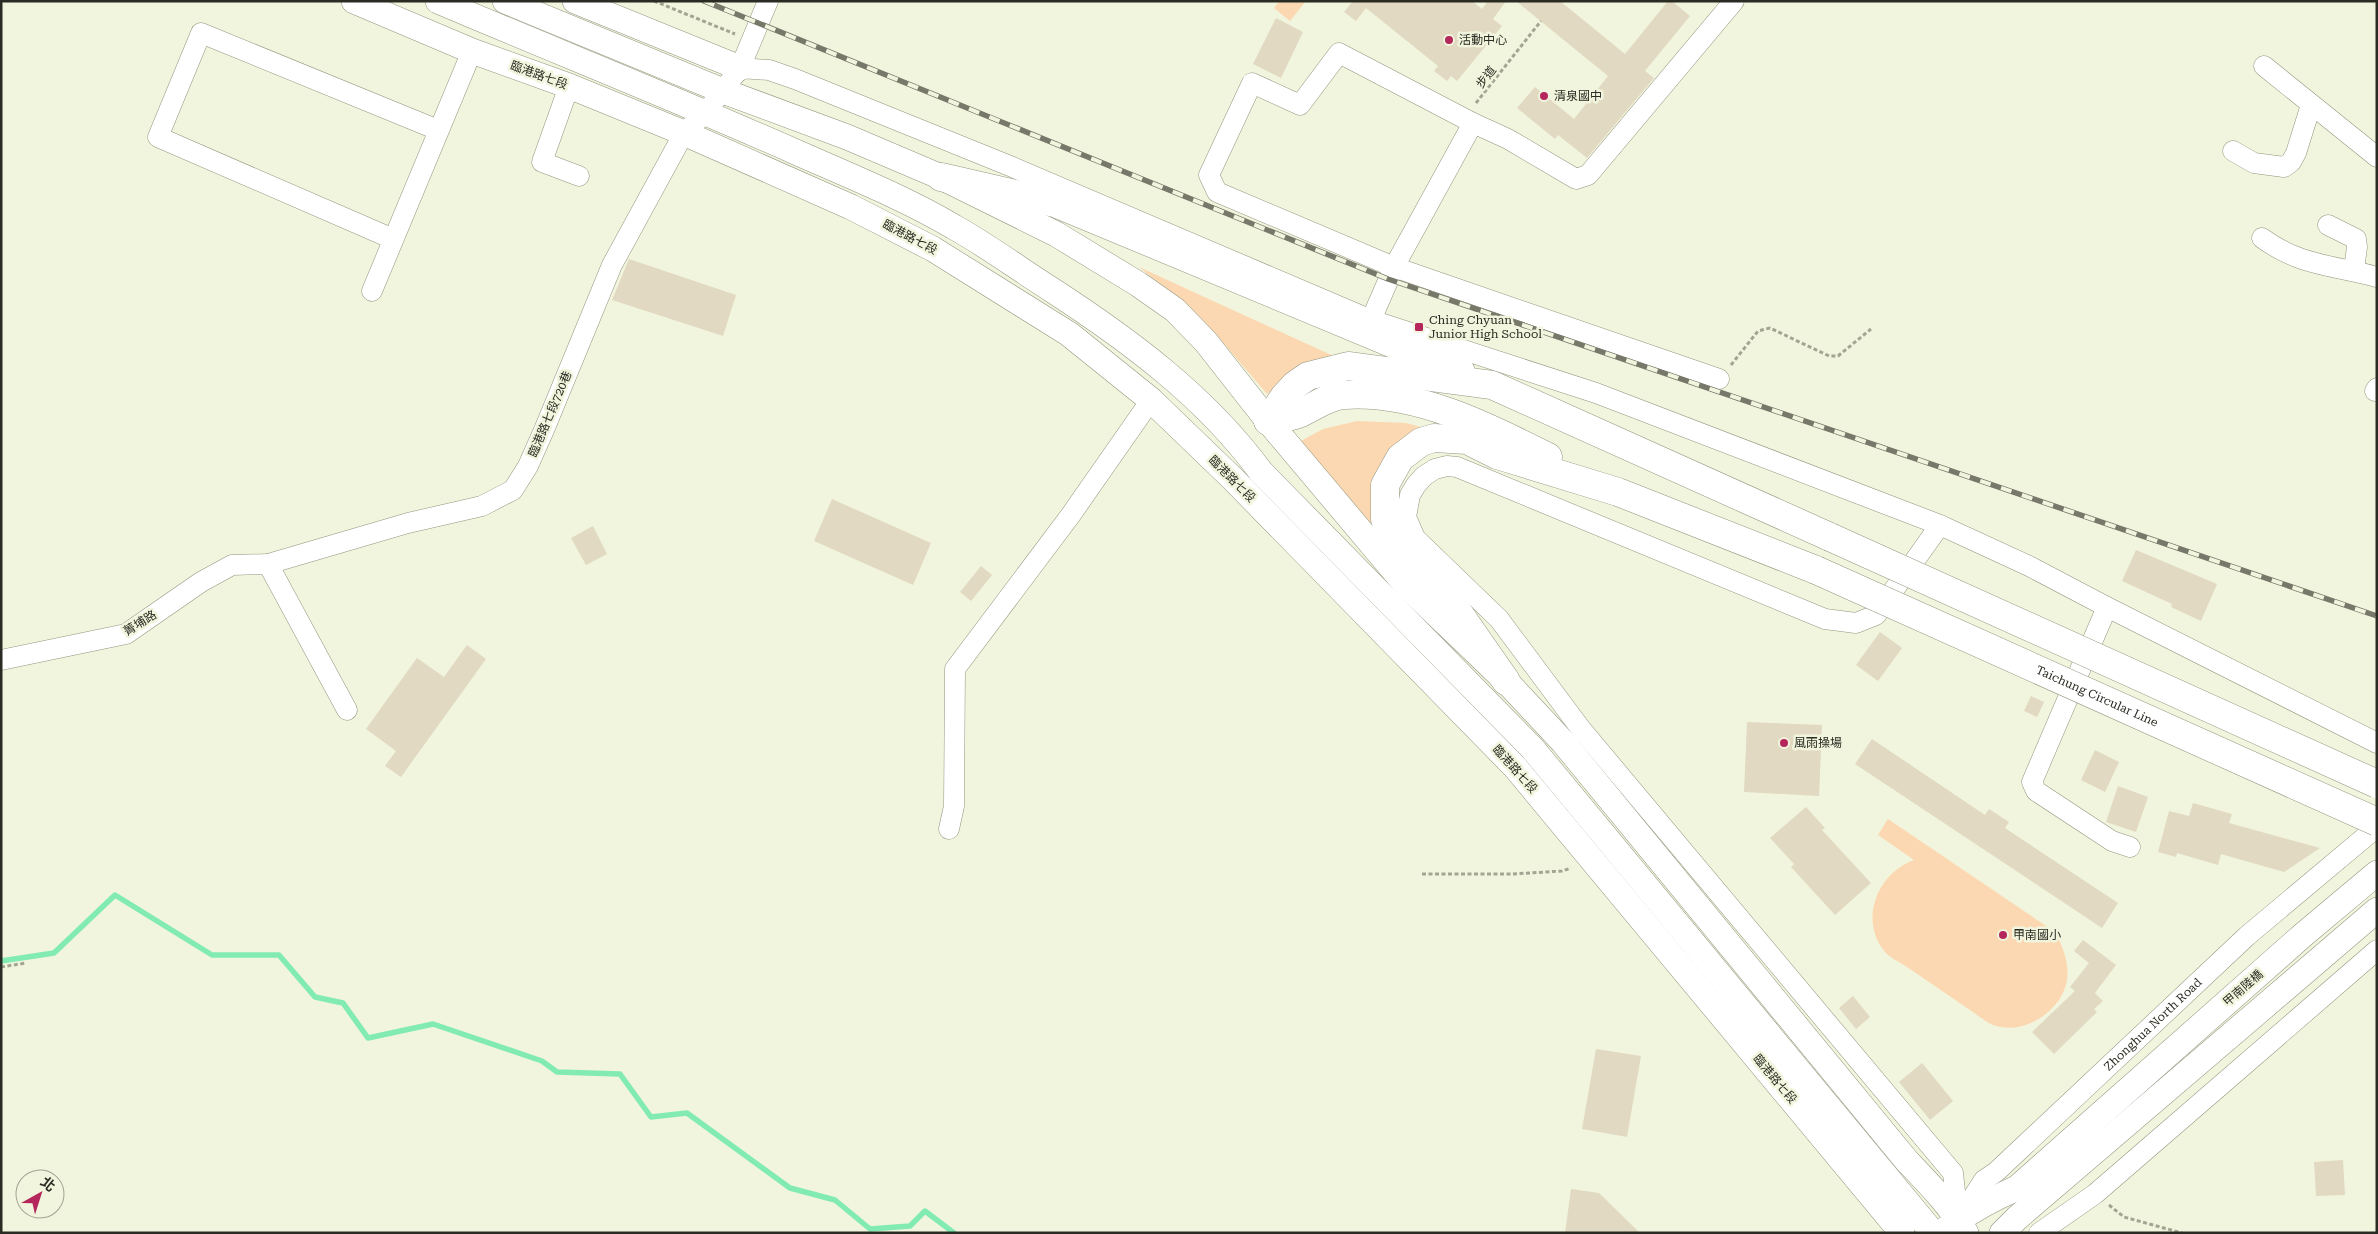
<svg xmlns="http://www.w3.org/2000/svg" width="2378" height="1234" viewBox="0 0 2378 1234" font-family="'Roboto Serif','Noto Sans TC',serif">
<style>
.green{fill:#fbd8b1}
.lines{fill:none;stroke-linecap:round;stroke-linejoin:round}
.stream{stroke:#82ebb1;stroke-width:5.5}
.building{fill:#e1d9c1}
.minor-casing{stroke:#92957f;stroke-width:21}
.major-casing{stroke:#92957f;stroke-width:26}
.highway-casing{stroke:#92957f;stroke-width:29}
.path{stroke:#a3a593;stroke-width:3;stroke-dasharray:4 2.5;stroke-linecap:butt}
.minor{stroke:#fff;stroke-width:20}
.major{stroke:#fff;stroke-width:25}
.highway{stroke:#fff;stroke-width:28}
.rail-casing{stroke:#77786a;stroke-width:5.5}
.rail{stroke:#f2f5dd;stroke-width:4;stroke-dasharray:11;stroke-linecap:butt}
.highway-bridge-casing{stroke:#92957f;stroke-width:29;stroke-linecap:butt}
.highway-bridge{stroke:#fff;stroke-width:28}
.poi-dot{fill:#b4265c;stroke:#f2f5dd;stroke-width:2}
.labels{text-anchor:middle;dominant-baseline:central;stroke-width:5;stroke-linejoin:round;paint-order:stroke}
.poi-label{font-size:12px;fill:#2a2b22;stroke:#f2f5dd;text-anchor:start}
.street-label{font-size:12px;fill:#2a2b22;stroke:#f2f5dd}
</style>
<rect width="100%" height="100%" fill="#f2f5dd"/>
<g class="green">
<path d="M 1279,1 L 1306,1 L 1290,21 L 1274,8 Z"/>
<path d="M 1139,267 L 1340,359 L 1301,371 L 1267,394 L 1225,345 L 1186,306 Z"/>
<path d="M 1357,421 L 1406,423 L 1447,434 L 1396,452 L 1386,549 L 1299,442 L 1323,429 Z"/>
<path d="M 1888,819 L 2055,932 C 2067,954 2074,977 2059,1000 C 2045,1020 2017,1034 1993,1025 C 1984,1021 1975,1013 1967,1008 C 1947,994 1927,981 1907,967 C 1901,963 1890,958 1885,952 C 1858,919 1878,873 1914,860 L 1878,835 Z"/>
</g>
<g class="lines">
<path class="stream" d="M 1,961 L 54,953 L 115,895 L 212,955 L 279,955 L 315,997 L 343,1003 L 368,1038 L 433,1024 L 542,1061 L 557,1072 L 620,1074 L 651,1117 L 687,1113 L 790,1188 L 835,1200 L 870,1229 L 910,1226 L 925,1211 L 954,1233"/>
</g>
<g class="building">
<path d="M 1353,1 L 1472,1 L 1482,9 L 1488,1 L 1506,1 L 1493,19 L 1502,26 L 1457,81 L 1451,76 L 1447,81 L 1434,71 L 1438,66 L 1366,8 L 1356,21 L 1344,12 Z"/>
<path d="M 1516,1 L 1560,1 L 1625,54 L 1668,1 L 1672,1 L 1690,16 L 1645,71 L 1654,78 L 1587,158 L 1558,135 L 1555,139 L 1517,108 L 1535,87 L 1574,119 L 1608,76 Z"/>
<path d="M 1276,18 L 1303,32 L 1281,78 L 1253,64 Z"/>
<path d="M 629,259 L 736,295 L 723,336 L 612,300 Z"/>
<path d="M 832,499 L 931,543 L 913,585 L 814,541 Z"/>
<path d="M 593,526 L 607,554 L 586,565 L 571,538 Z"/>
<path d="M 2136,550 L 2217,584 L 2201,621 L 2171,607 L 2172,604 L 2122,581 Z"/>
<path d="M 981,566 L 992,575 L 971,601 L 960,592 Z"/>
<path d="M 1880,632 L 1902,648 L 1878,681 L 1856,665 Z"/>
<path d="M 467,645 L 486,659 L 401,777 L 385,766 L 396,751 L 366,729 L 417,658 L 444,677 Z"/>
<path d="M 2031,696 L 2044,702 L 2037,717 L 2024,711 Z"/>
<path d="M 1747,722 L 1822,725 L 1819,796 L 1744,792 Z"/>
<path d="M 1872,739 L 1985,815 L 1989,809 L 2009,822 L 2005,828 L 2118,903 L 2102,928 L 1855,764 Z"/>
<path d="M 2095,750 L 2119,762 L 2105,792 L 2081,780 Z"/>
<path d="M 2118,786 L 2148,797 L 2136,832 L 2106,822 Z"/>
<path d="M 2193,803 L 2232,814 L 2229,823 L 2320,848 L 2284,872 L 2221,854 L 2218,865 L 2177,853 L 2176,857 L 2158,852 L 2169,811 L 2189,816 Z"/>
<path d="M 1806,807 L 1825,828 L 1822,830 L 1871,883 L 1835,915 L 1791,867 L 1794,864 L 1770,838 Z"/>
<path d="M 2083,940 L 2116,965 L 2095,993 L 2103,1001 L 2094,1009 L 2097,1012 L 2054,1054 L 2032,1032 L 2075,991 L 2070,987 L 2089,963 L 2074,951 Z"/>
<path d="M 1853,996 L 1870,1017 L 1856,1029 L 1839,1008 Z"/>
<path d="M 1596,1049 L 1641,1056 L 1627,1137 L 1582,1129 Z"/>
<path d="M 1922,1063 L 1953,1101 L 1930,1120 L 1899,1082 Z"/>
<path d="M 2343,1160 L 2345,1195 L 2316,1196 L 2314,1162 Z"/>
<path d="M 1571,1189 L 1599,1193 L 1640,1233 L 1565,1233 Z"/>
</g>
<g class="lines">
<g class="minor-casing">
<g id="minor">
<path d="M 2264,66 L 2377,157"/>
<path d="M 740,68 L 769,70 L 795,79 L 1010,166 L 1371,320 L 1596,393 L 1940,525 L 2031,567 L 2107,607 L 2377,743"/>
<path d="M 569,86 L 542,162 L 579,176"/>
<path d="M 1473,123 L 1339,53 L 1300,105 L 1252,83 L 1209,175 L 1217,192 L 1394,267 L 1719,379"/>
<path d="M 2233,151 L 2254,163 L 2284,167 L 2291,162 L 2296,153 L 2311,105"/>
<path d="M 2328,225 L 2356,239 L 2357,247 L 2354,270"/>
<path d="M 2262,238 C 2300,266 2333,265 2377,277"/>
<path d="M 393,239 L 158,137 L 201,33 L 438,130"/>
<path d="M 372,291 L 472,51"/>
<path d="M 1371,320 L 1394,267 L 1473,123 L 1508,139 L 1576,179 L 1588,175 L 1734,1"/>
<path d="M 2375,391 L 2377,388"/>
<path d="M 1940,525 L 1876,615 L 1856,623 L 1825,619 L 1457,467 L 1447,466 L 1435,469 L 1424,476 L 1416,485 L 1410,495 L 1406,517 L 1415,538 L 1499,619 L 1581,729 L 1953,1173 L 1958,1219"/>
<path d="M 268,564 L 347,710"/>
<path d="M 2107,607 L 2032,782 L 2036,791 L 2112,841 L 2130,847"/>
<path d="M 1,660 L 126,634 L 201,582 L 232,565 L 268,564 L 408,523 L 482,506 L 513,490 L 528,466 L 544,430 L 612,265 L 684,133 L 706,112 L 740,68 L 768,1"/>
<path d="M 949,829 L 954,806 L 955,669 L 1070,516 L 1151,400"/>
<path id="s1" d="M 1960,1217 L 1984,1180 L 1996,1172 L 2247,936 L 2377,827"/>
<path d="M 2039,1233 L 2095,1194 L 2377,950"/>
</g>
</g>
<g class="major-casing">
<g id="major">
<path d="M 354,1 L 472,51 L 569,86 L 684,133 L 851,207 L 933,249 L 1069,334 L 1151,400 L 1233,479 L 1515,767 L 1902,1233"/>
<path d="M 438,1 C 558,52 679,100 798,153 C 848,175 907,199 954,227 C 988,246 1019,269 1052,290 C 1129,340 1206,397 1261,472 L 1532,748 L 1933,1233"/>
<path d="M 505,1 L 723,91 L 847,137 L 941,177 L 1056,234 L 1138,284 L 1175,310 L 1206,342 L 1268,421 L 1406,585 L 1506,681 L 1563,742 L 1907,1161 C 1928,1183 1951,1206 1966,1233"/>
<path d="M 575,1 L 740,68"/>
<path d="M 1946,1229 C 1968,1212 1992,1199 2017,1188 L 2303,935 L 2377,873"/>
<path d="M 2002,1233 L 2017,1218 L 2377,910"/>
</g>
</g>
<g class="highway-casing">
<g id="highway">
<path d="M 941,177 L 1055,203 L 1461,372"/>
<path d="M 1268,421 L 1284,397 L 1295,385 L 1308,376 L 1348,366 L 1492,385 L 1830,537"/>
<path d="M 1268,421 C 1278,419 1288,417 1298,414 C 1313,408 1327,396 1344,395 C 1415,390 1487,426 1548,457"/>
<path d="M 1506,681 L 1458,612 L 1399,549 L 1390,535 L 1385,519 L 1385,485 L 1400,458 L 1421,442 L 1434,438 L 1467,440 L 1497,455 L 1618,492 L 1816,570"/>
</g>
</g>
<g class="path">
<path d="M 654,1 L 735,34"/>
<path d="M 1476,103 L 1541,21"/>
<path d="M 1731,365 L 1758,331 L 1770,328 L 1829,356 L 1838,356 L 1871,329"/>
<path d="M 1422,874 L 1513,874 L 1562,871 L 1571,868"/>
<path d="M 1,967 L 26,963"/>
<path d="M 2109,1205 L 2124,1217 L 2182,1233"/>
</g>
<use href="#minor" class="minor"/>
<use href="#major" class="major"/>
<use href="#highway" class="highway"/>
<g class="rail-casing">
<path id="rail" d="M 704,1 L 1388,279 L 2377,616"/>
</g>
<use href="#rail" class="rail"/>
<g class="highway-bridge-casing">
<g id="highway-bridge">
<path d="M 1830,537 L 2377,784"/>
<path id="s2" d="M 1816,570 L 2377,822"/>
</g>
</g>
<use href="#highway-bridge" class="highway-bridge"/>
</g>
<g class="poi-dot">
<circle cx="1449" cy="40" r="5"/>
<circle cx="1544" cy="96" r="5"/>
<rect x="1414" y="322" width="10" height="10" rx="2.5"/>
<circle cx="1784" cy="743" r="5"/>
<circle cx="2003" cy="935" r="5"/>
</g>
<g class="labels">
<g class="poi-label">
<text x="1459" y="40">活動中心</text>
<text x="1554" y="96">清泉國中</text>
<text x="1429" y="320">Ching Chyuan<tspan x="1429" dy="14">Junior High School</tspan></text>
<text x="1794" y="743">風雨操場</text>
<text x="2013" y="935">甲南國小</text>
</g>
<g class="street-label">
<text transform="translate(539 75) rotate(20)">臨港路七段</text>
<text transform="translate(1486 77) rotate(-52)">步道</text>
<text transform="translate(910 237) rotate(28)">臨港路七段</text>
<text transform="translate(550 414) rotate(-67)">臨港路七段720巷</text>
<text transform="translate(1232 479) rotate(45)">臨港路七段</text>
<text transform="translate(140 623) rotate(-32)">菁埔路</text>
<text stroke="none"><textPath href="#s2" startOffset="308">Taichung Circular Line</textPath></text>
<text transform="translate(1515 769) rotate(48)">臨港路七段</text>
<text transform="translate(2243 988) rotate(-41)">甲南陸橋</text>
<text stroke="none"><textPath href="#s1" startOffset="274">Zhonghua North Road</textPath></text>
<text transform="translate(1775 1079) rotate(50)">臨港路七段</text>
</g>
</g>
<rect width="2378" height="1234" fill="none" stroke="#2a2b22" stroke-width="5"/>
<g transform="translate(40 1194) rotate(39)"><circle r="24" fill="#f2f5dd" stroke="#a2a492"/>
<path d="M0-4L9 19L0 12L-9 19Z" fill="#b4265c"/>
<text y="-8" font-size="14" font-weight="bold" text-anchor="middle" fill="#2a2b22">北</text>
</g>
</svg>
